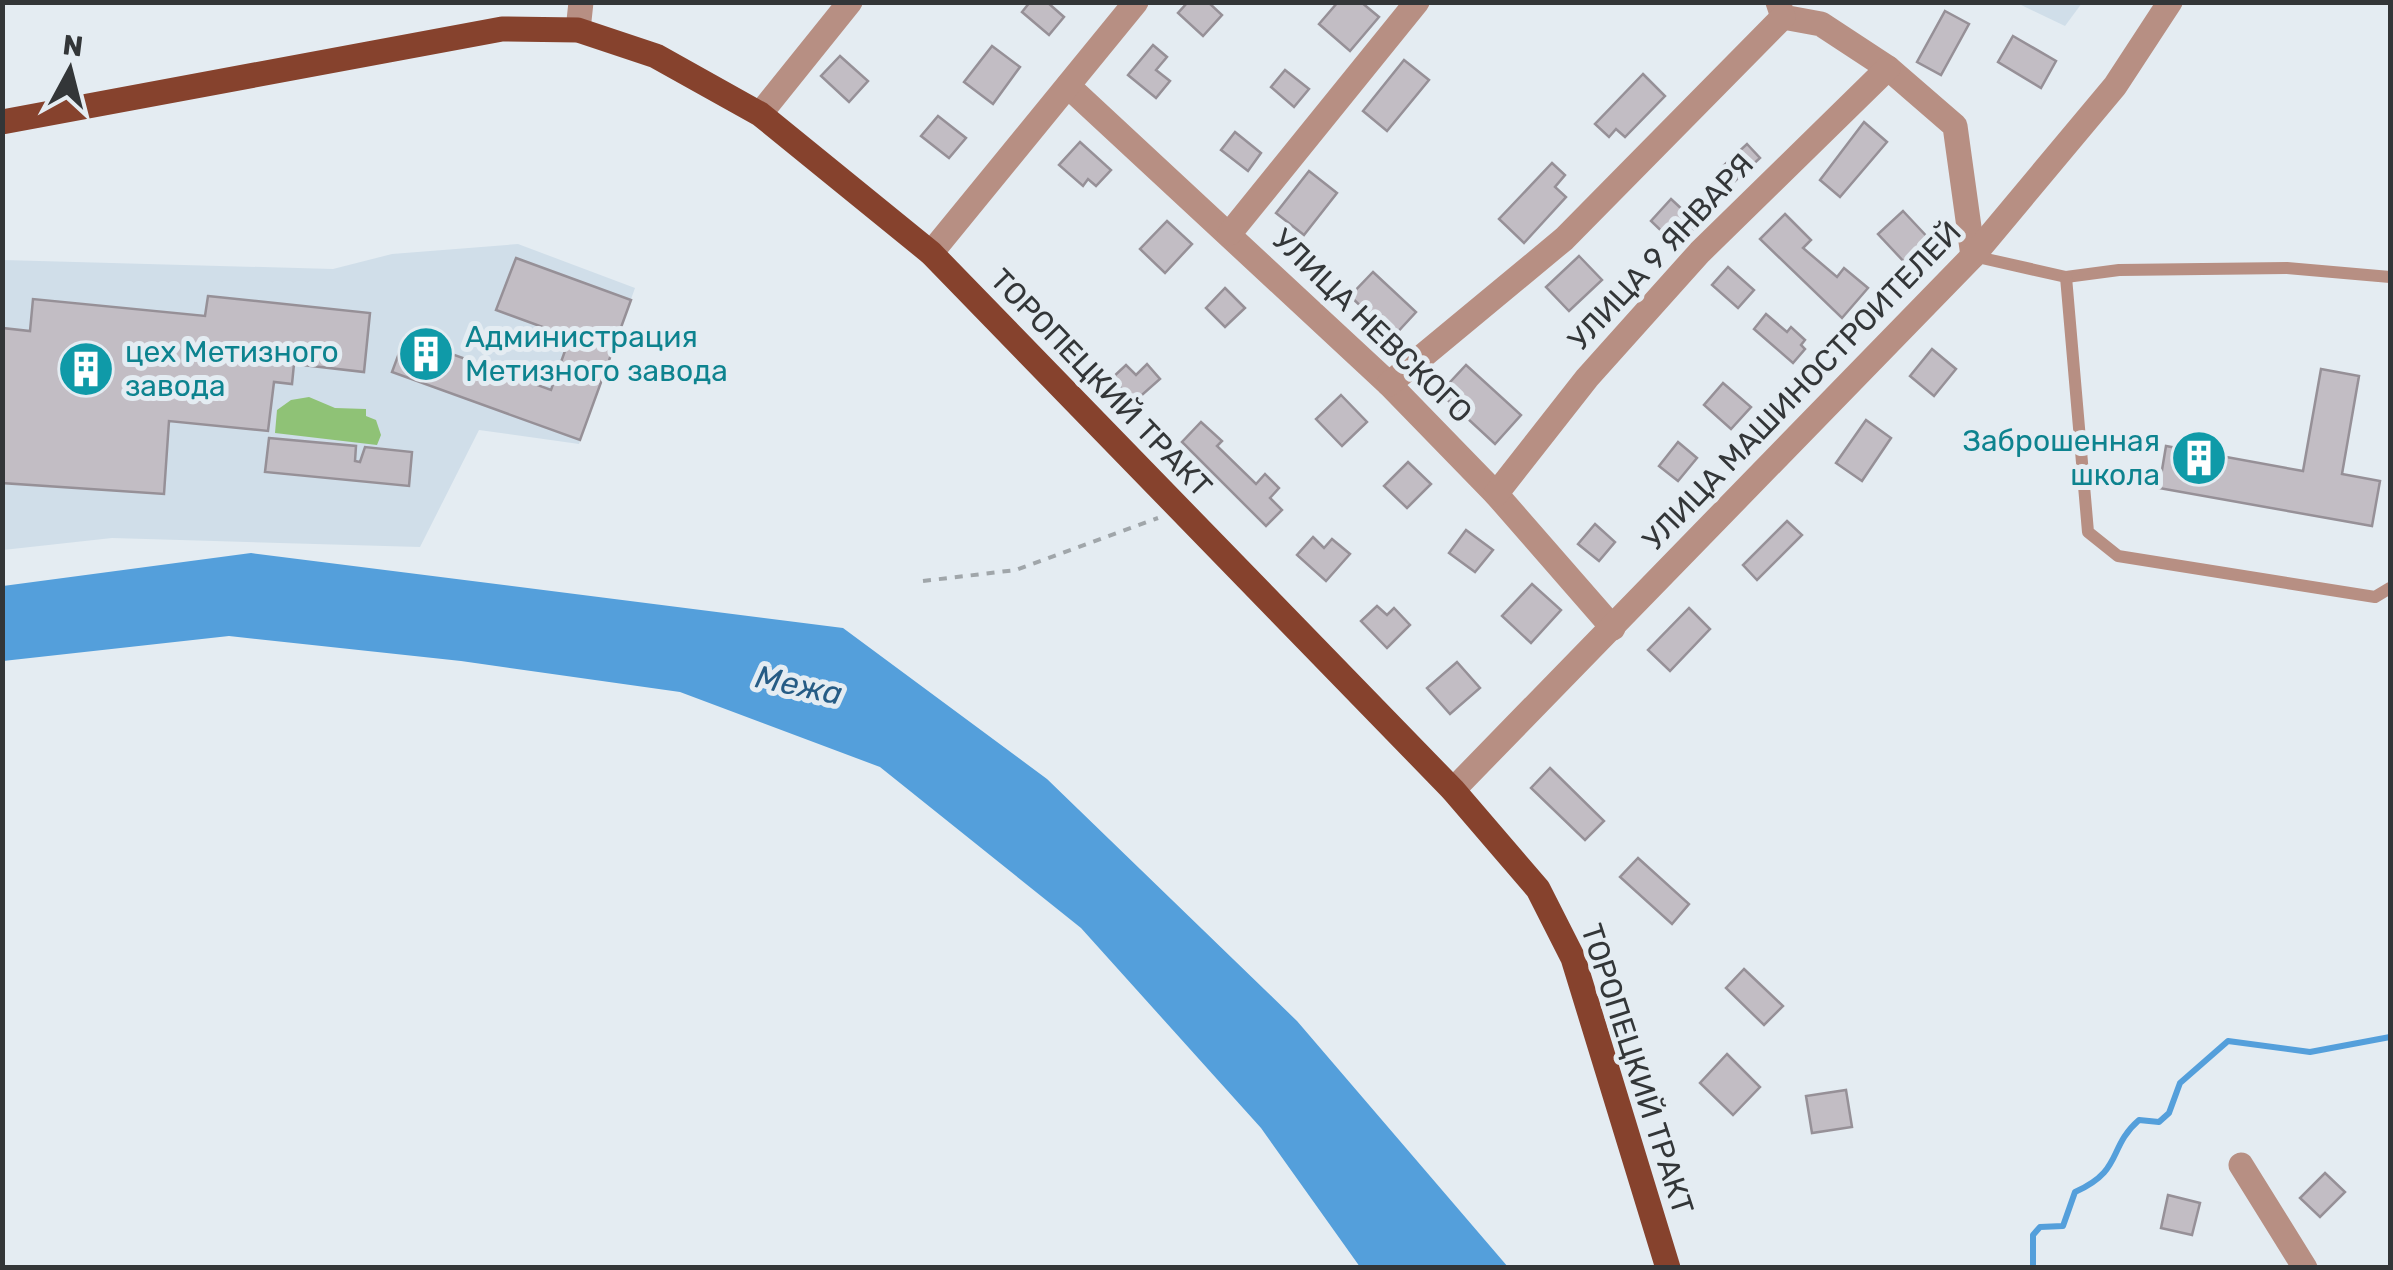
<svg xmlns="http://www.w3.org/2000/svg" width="2393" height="1270" viewBox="0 0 2393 1270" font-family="Rubik,sans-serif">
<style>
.built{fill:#d0dee9}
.forest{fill:#8fc276}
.water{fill:#549fdb}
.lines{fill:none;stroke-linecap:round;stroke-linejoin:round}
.stream{stroke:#549fdb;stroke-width:6}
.building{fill:#c2bdc4;stroke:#969097;stroke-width:2.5}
.path{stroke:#a0a6aa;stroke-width:4;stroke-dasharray:8 8;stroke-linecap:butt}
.lane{stroke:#b78f83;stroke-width:12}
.street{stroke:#b78f83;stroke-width:25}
.primary{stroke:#86422d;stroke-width:25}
.labels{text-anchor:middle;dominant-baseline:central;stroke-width:10;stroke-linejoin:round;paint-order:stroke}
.street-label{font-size:30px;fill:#333638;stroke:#e4ecf2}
.culture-label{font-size:30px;fill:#0d838f;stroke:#e4ecf2;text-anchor:start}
.water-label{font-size:32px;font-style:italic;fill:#265c85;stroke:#e4ecf2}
</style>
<rect width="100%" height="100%" fill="#e4ecf2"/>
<g class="built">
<path d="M 2017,3 L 2082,2 L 2082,3 L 2065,26 Z"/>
<path d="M 518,244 L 635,288 L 579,444 L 479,430 L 420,547 L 112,538 L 3,550 L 3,260 L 333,269 L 392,254 Z"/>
</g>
<path class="forest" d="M 309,397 L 335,408 L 366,409 L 366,416 L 376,420 L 381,435 L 377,445 L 275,433 L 277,410 L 291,400 Z"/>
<path class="water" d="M 251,553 L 843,628 L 1047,779 L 1297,1021 L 1508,1267 L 1360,1267 L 1261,1128 L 1081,928 L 880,767 L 680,692 L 461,661 L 229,636 L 3,661 L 3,586 Z"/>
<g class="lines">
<path class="stream" d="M 2033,1268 L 2033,1235 L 2040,1227 L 2063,1226 L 2075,1192 C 2124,1170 2107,1148 2139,1120 L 2159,1122 L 2169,1113 L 2180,1083 L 2228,1041 L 2310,1052 L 2390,1037"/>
</g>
<g class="building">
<path d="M 1030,2 L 1047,2 L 1064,17 L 1049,35 L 1022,12 Z"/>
<path d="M 1188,2 L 1208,2 L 1222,15 L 1203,36 L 1178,13 Z"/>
<path d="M 1338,2 L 1361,2 L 1379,17 L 1350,51 L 1319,24 Z"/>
<path d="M 1945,11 L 1969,24 L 1941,75 L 1917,62 Z"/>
<path d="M 2013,36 L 2056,61 L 2041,88 L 1998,62 Z"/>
<path d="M 1153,45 L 1167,57 L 1156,70 L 1170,81 L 1156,98 L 1128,75 Z"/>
<path d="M 992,46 L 1020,67 L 993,104 L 964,82 Z"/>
<path d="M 840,56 L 868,81 L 849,102 L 821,76 Z"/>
<path d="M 1404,60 L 1429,80 L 1387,131 L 1363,111 Z"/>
<path d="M 1285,70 L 1309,89 L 1294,107 L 1271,87 Z"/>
<path d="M 1643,74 L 1665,96 L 1625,137 L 1616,129 L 1609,137 L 1595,124 Z"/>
<path d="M 938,116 L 966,138 L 949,158 L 921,136 Z"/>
<path d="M 1864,122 L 1887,142 L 1840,197 L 1820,180 Z"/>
<path d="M 1235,132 L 1261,153 L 1248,171 L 1221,150 Z"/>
<path d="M 1080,142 L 1111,170 L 1096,186 L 1088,179 L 1083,186 L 1059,165 Z"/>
<path d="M 1747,144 L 1760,158 L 1735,181 L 1722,167 Z"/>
<path d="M 1552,163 L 1565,175 L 1555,187 L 1566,197 L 1524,243 L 1499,219 Z"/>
<path d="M 1309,171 L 1337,193 L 1304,235 L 1276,213 Z"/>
<path d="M 1671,199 L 1698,224 L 1677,246 L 1651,221 Z"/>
<path d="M 1903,211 L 1931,241 L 1907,265 L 1878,234 Z"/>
<path d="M 1785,214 L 1811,240 L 1803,248 L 1837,277 L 1844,268 L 1868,288 L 1842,318 L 1760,239 Z"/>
<path d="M 1167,221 L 1192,244 L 1165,273 L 1140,249 Z"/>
<path d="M 1579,256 L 1602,280 L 1569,311 L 1546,287 Z"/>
<path d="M 516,258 L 631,300 L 580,440 L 392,372 L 405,337 L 551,390 L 570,337 L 496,310 Z"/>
<path d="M 1728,267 L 1754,290 L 1738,308 L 1712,285 Z"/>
<path d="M 1373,272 L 1416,312 L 1393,337 L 1350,296 Z"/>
<path d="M 1225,288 L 1245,308 L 1225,327 L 1206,308 Z"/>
<path d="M 208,296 L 370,313 L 364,372 L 294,364 L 292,384 L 274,382 L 268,431 L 169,421 L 164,494 L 2,483 L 2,328 L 30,331 L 33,299 L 205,316 Z"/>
<path d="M 1766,314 L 1787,332 L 1791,327 L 1805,340 L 1801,345 L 1805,349 L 1793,363 L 1754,329 Z"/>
<path d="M 1932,349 L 1956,369 L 1934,396 L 1910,376 Z"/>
<path d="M 1147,364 L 1160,379 L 1134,402 L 1112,378 L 1126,365 L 1136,375 Z"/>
<path d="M 1466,365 L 1521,415 L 1495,444 L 1440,393 Z"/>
<path d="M 2321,369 L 2359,376 L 2342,474 L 2380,481 L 2372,526 L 2159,488 L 2166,446 L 2303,471 Z"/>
<path d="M 1723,383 L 1751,407 L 1731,429 L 1704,405 Z"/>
<path d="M 1341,395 L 1367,422 L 1342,446 L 1316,419 Z"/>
<path d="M 1866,420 L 1891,438 L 1862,481 L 1836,463 Z"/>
<path d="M 1201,422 L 1222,441 L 1217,446 L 1256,484 L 1265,474 L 1279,488 L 1270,498 L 1282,510 L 1266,526 L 1182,442 Z"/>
<path d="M 269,438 L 356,446 L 355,461 L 360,462 L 365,447 L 412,452 L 409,486 L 265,472 Z"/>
<path d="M 1678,442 L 1697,458 L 1678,481 L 1659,466 Z"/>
<path d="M 1408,462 L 1431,484 L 1407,508 L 1384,486 Z"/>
<path d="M 1787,521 L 1802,535 L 1757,580 L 1743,565 Z"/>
<path d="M 1595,524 L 1615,542 L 1599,561 L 1578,544 Z"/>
<path d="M 1466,530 L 1493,550 L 1475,572 L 1449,553 Z"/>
<path d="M 1313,537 L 1324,548 L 1332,539 L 1350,554 L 1326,581 L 1297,555 Z"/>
<path d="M 1532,584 L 1561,610 L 1531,643 L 1502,616 Z"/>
<path d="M 1377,606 L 1387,615 L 1394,608 L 1410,625 L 1387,648 L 1361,621 Z"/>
<path d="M 1689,608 L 1710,629 L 1670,671 L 1648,650 Z"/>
<path d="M 1457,662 L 1480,688 L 1450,714 L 1427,688 Z"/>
<path d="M 1550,768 L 1604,821 L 1585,840 L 1531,788 Z"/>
<path d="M 1638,858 L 1689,904 L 1672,924 L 1620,877 Z"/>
<path d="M 1744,969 L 1783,1006 L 1764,1025 L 1726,988 Z"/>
<path d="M 1727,1054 L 1760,1087 L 1733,1115 L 1700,1083 Z"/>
<path d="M 1846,1090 L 1852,1127 L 1812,1133 L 1806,1096 Z"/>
<path d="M 2325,1173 L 2345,1192 L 2320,1217 L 2300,1198 Z"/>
<path d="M 2168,1195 L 2200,1203 L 2192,1235 L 2161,1228 Z"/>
</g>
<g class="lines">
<path class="path" d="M 923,581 L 1016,570 L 1158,518"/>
<g class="lane">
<path d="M 1973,256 L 2066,277 L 2119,270 L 2287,268 L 2390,277"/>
<path d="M 2066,277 L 2088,532 L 2118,556 L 2375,597 L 2390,588"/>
</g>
<g class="street">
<path d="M 1778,2 L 1783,17 L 1821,24 L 1888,68 L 1955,126 L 1973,256"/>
<path d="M 578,30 L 581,2"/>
<path d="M 1068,86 L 1389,384 L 1496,494 L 1613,628"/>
<path d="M 760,114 L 850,2"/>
<path d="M 1230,233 L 1417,2"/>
<path d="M 931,253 L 1136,2"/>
<path d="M 1389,384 L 1564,239 L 1783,17"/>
<path d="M 1496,494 L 1587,378 L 1700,252 L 1888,68"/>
<path d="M 1453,790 L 1973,256 L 2115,86 L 2170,2"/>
<path d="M 2241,1165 L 2305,1268"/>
</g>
<path class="primary" d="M 2,122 L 502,29 L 578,30 L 656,56 L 760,114 L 931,253 L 1453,790 L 1538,889 L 1573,958 L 1668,1268"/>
</g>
<defs>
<g id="building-disc" transform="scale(2.875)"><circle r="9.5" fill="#0f9aa8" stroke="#e4ecf2"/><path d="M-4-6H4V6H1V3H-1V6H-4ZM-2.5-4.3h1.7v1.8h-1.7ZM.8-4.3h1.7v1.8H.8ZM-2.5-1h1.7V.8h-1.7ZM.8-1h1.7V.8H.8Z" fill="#fff"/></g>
</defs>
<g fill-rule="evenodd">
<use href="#building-disc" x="426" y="354"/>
<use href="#building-disc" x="86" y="369"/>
<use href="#building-disc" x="2199" y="458"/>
</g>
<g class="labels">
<g class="street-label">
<text transform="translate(1661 252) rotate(-47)">УЛИЦА 9 ЯНВАРЯ</text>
<text transform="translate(1372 326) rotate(44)">УЛИЦА НЕВСКОГО</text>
<text transform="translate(1101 383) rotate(46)">ТОРОПЕЦКИЙ ТРАКТ</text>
<text transform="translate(1802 386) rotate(-46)">УЛИЦА МАШИНОСТРОИТЕЛЕЙ</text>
<text transform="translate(1637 1069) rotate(72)">ТОРОПЕЦКИЙ ТРАКТ</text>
</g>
<g class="culture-label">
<text x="465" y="337">Администрация<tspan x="465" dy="34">Метизного завода</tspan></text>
<text x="125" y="352">цех Метизного<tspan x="125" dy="34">завода</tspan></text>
<text x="2160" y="441" text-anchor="end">Заброшенная<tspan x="2160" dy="34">школа</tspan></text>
</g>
<g class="water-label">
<text transform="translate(799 685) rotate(12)">Межа</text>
</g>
</g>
<rect width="2393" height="1270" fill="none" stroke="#333638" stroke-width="10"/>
<g transform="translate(70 70) rotate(7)" stroke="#e4ecf2" stroke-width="8" paint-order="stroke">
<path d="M0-8L18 38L0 25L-18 38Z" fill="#333638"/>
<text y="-15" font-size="28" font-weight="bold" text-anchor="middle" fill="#333638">N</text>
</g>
</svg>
